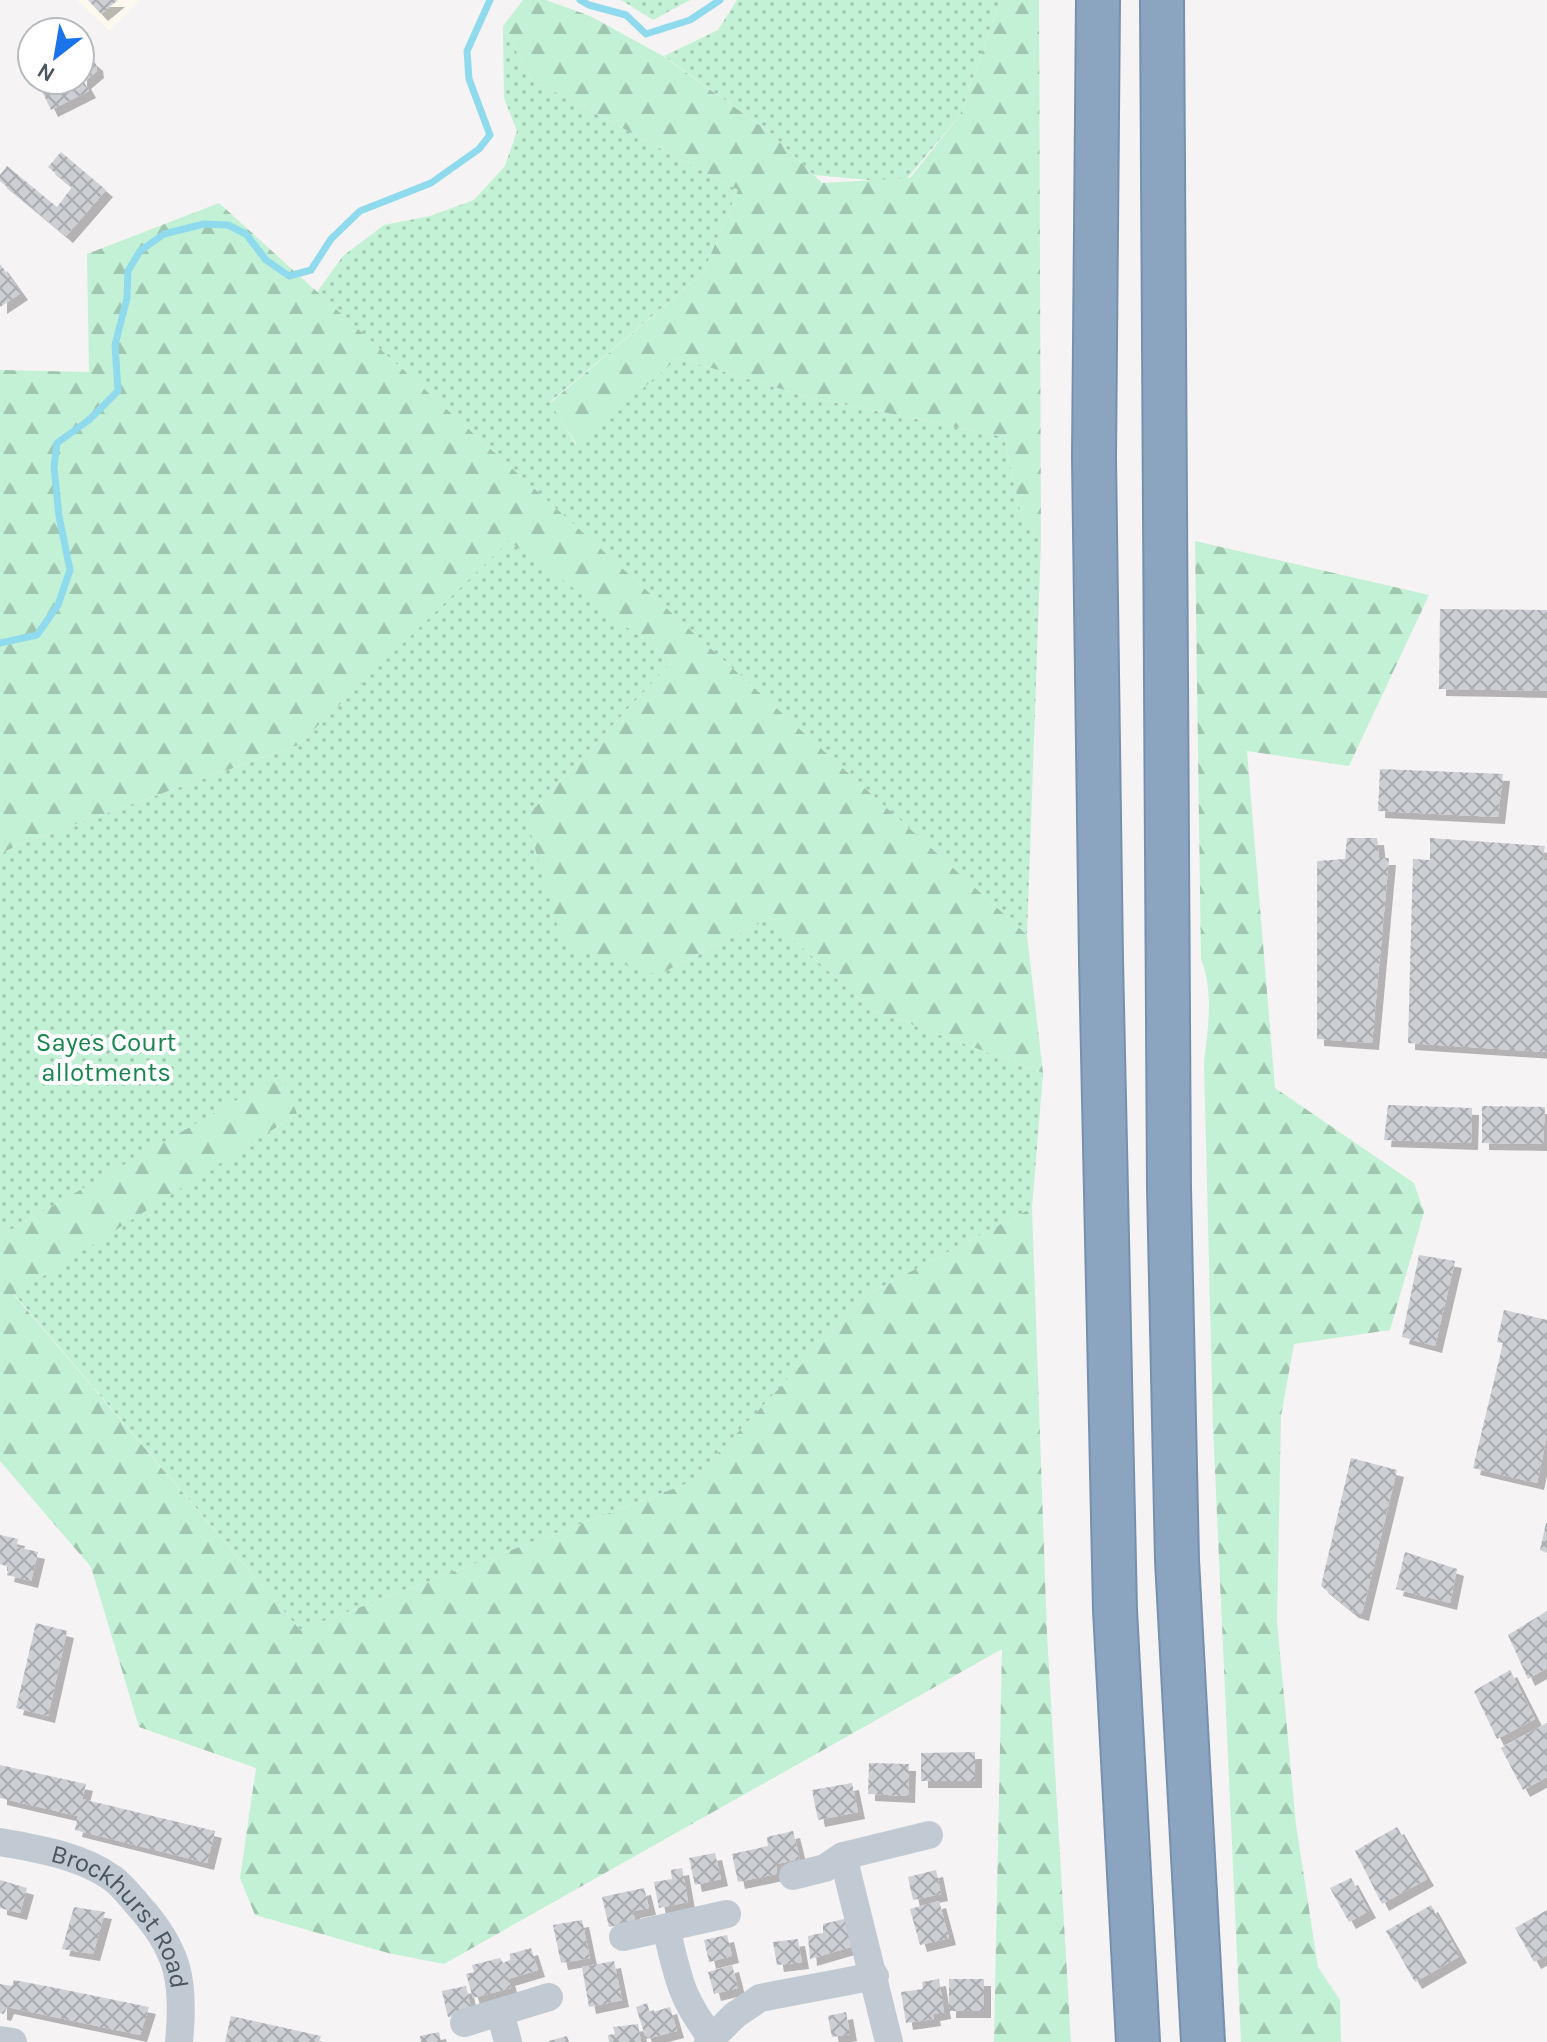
<svg xmlns="http://www.w3.org/2000/svg" width="1547" height="2042" viewBox="0 0 1547 2042" font-family="Karla,sans-serif">
<style>
.commercial{fill:#fdf9ef}
.green{fill:url(#green-dots)}
.forest{fill:url(#forest-firs)}
.lines{fill:none;stroke-linecap:round;stroke-linejoin:round}
.stream{stroke:#90daee;stroke-width:7}
.building{fill:url(#building-cross-hatch);filter:url(#shadow)}
.highway-casing{stroke:#7690ad;stroke-width:46}
.minor{stroke:#c1cad2;stroke-width:28}
.highway{stroke:#8ba5c1;stroke-width:42}
.labels{text-anchor:middle;dominant-baseline:central;stroke-width:8;stroke-linejoin:round;paint-order:stroke}
.park-label{font-size:26px;fill:#17864f;stroke:#fff}
.street-label{font-size:26px;fill:#4a5661;stroke:#fff}
</style>
<defs>
<pattern id="green-dots" width="8" height="8" patternUnits="userSpaceOnUse" patternTransform="scale(2)"><rect width="8" height="8" fill="#c3f1d5"/><path d="M2 2h.1M6 6h.1" fill="none" stroke="#a0c6b0" stroke-width="1.8" stroke-linecap="round"/></pattern>
<pattern id="forest-firs" width="22" height="20" patternUnits="userSpaceOnUse" patternTransform="scale(2)"><rect width="22" height="20" fill="#c3f1d5"/><path d="M5 1l3.5 6h-7zM16 11l3.5 6h-7z" fill="#a0c6b0"/></pattern>
<pattern id="building-cross-hatch" width="8" height="8" patternUnits="userSpaceOnUse" patternTransform="scale(2)"><rect width="8" height="8" fill="#cdcfd5"/><path d="M0 0l8 8M0 8l8-8" fill="none" stroke="#a8abb0"/></pattern>
<filter id="shadow"><feDropShadow dx="7" dy="7" stdDeviation="0" flood-color="#0004"/></filter>
</defs>
<rect width="100%" height="100%" fill="#f5f3f3"/>
<path class="commercial" d="M 77,0 L 140,0 L 109,31 Z"/>
<g class="green">
<path d="M 621,0 L 690,0 L 653,20 Z"/>
<path d="M 737,0 L 1000,0 L 960,115 L 903,183 L 814,175 L 772,134 L 664,56 L 718,30 Z"/>
<path d="M 503,26 L 531,79 L 738,190 L 703,273 L 550,402 L 576,445 L 678,358 L 808,397 L 1004,437 L 1022,518 L 1041,542 L 1027,935 L 317,292 L 343,256 L 384,225 L 430,216 L 474,200 L 505,166 L 517,131 L 504,98 Z"/>
<path d="M 509,540 L 673,661 L 526,817 L 658,975 L 770,918 L 870,1009 L 1043,1073 L 1032,1208 L 868,1294 L 691,1482 L 300,1630 L 14,1294 L 297,1114 L 281,1075 L 0,1236 L 0,854 L 20,844 L 298,745 Z"/>
</g>
<g class="forest">
<path d="M 523,0 L 546,0 L 590,16 L 663,56 L 772,134 L 822,183 L 910,178 L 960,115 L 1000,0 L 1039,0 L 1041,542 L 1022,518 L 1004,437 L 808,397 L 678,358 L 577,445 L 550,403 L 703,273 L 738,190 L 531,79 L 503,26 Z"/>
<path d="M 219,203 L 1027,935 L 1043,1073 L 870,1009 L 770,918 L 658,975 L 563,945 L 526,817 L 673,661 L 509,541 L 298,745 L 20,844 L 0,854 L 0,370 L 89,372 L 87,254 Z"/>
<path d="M 1195,541 L 1429,595 L 1349,766 L 1247,751 L 1275,1088 L 1414,1183 L 1424,1212 L 1390,1330 L 1294,1344 L 1281,1416 L 1277,1621 L 1296,1825 L 1318,1967 L 1340,2000 L 1341,2042 L 1241,2042 L 1213,1427 L 1204,1062 C 1208,1029 1214,991 1201,959 Z"/>
<path d="M 282,1074 L 297,1114 L 14,1295 L 300,1630 L 691,1482 L 868,1294 L 1032,1208 L 1047,1635 L 1071,2042 L 994,2042 L 1002,1649 L 444,1964 L 388,1953 L 255,1915 L 240,1878 L 256,1768 L 139,1727 L 91,1567 L 0,1461 L 0,1236 Z"/>
</g>
<g class="lines">
<g class="stream">
<path d="M 580,0 L 589,5 L 626,15 L 646,34 L 690,20 L 720,0"/>
<path d="M 0,643 L 37,635 L 58,605 L 70,570 L 59,516 L 54,467 L 57,443 L 89,420 L 118,391 L 115,345 L 127,298 L 128,271 L 140,251 L 164,234 L 204,224 L 228,225 L 246,234 L 266,260 L 289,276 L 311,270 L 331,239 L 360,211 L 431,183 L 479,149 L 490,135 L 469,79 L 467,51 L 490,0"/>
</g>
</g>
<g class="building">
<path d="M 88,0 L 118,0 L 101,14 Z"/>
<path d="M 89,58 L 96,64 L 97,71 L 84,82 L 89,91 L 51,110 L 42,91 L 55,84 L 52,80 L 80,80 L 80,63 Z"/>
<path d="M 61,152 L 106,190 L 66,236 L 0,181 L 0,175 L 7,166 L 57,207 L 72,187 L 48,167 Z"/>
<path d="M 0,264 L 21,293 L 0,307 Z"/>
<path d="M 1440,609 L 1547,610 L 1547,691 L 1439,689 Z"/>
<path d="M 1380,769 L 1503,774 L 1498,817 L 1378,811 Z"/>
<path d="M 1347,838 L 1377,838 L 1379,858 L 1389,858 L 1372,1043 L 1317,1039 L 1317,861 L 1345,859 Z"/>
<path d="M 1430,838 L 1545,846 L 1543,860 L 1547,861 L 1547,1052 L 1408,1043 L 1413,859 L 1430,860 Z"/>
<path d="M 1388,1105 L 1472,1108 L 1471,1143 L 1384,1140 Z"/>
<path d="M 1482,1106 L 1545,1107 L 1543,1144 L 1482,1143 Z"/>
<path d="M 1419,1255 L 1455,1261 L 1435,1346 L 1402,1337 Z"/>
<path d="M 1504,1310 L 1547,1320 L 1547,1436 L 1537,1483 L 1473,1468 L 1503,1343 L 1497,1342 Z"/>
<path d="M 1351,1458 L 1397,1470 L 1362,1614 L 1352,1611 L 1321,1586 Z"/>
<path d="M 1546,1523 L 1547,1523 L 1547,1553 L 1540,1550 Z"/>
<path d="M 0,1535 L 18,1539 L 16,1547 L 38,1552 L 31,1581 L 7,1575 L 9,1567 L 0,1564 Z"/>
<path d="M 1405,1552 L 1457,1569 L 1450,1603 L 1396,1589 Z"/>
<path d="M 1547,1611 L 1547,1668 L 1528,1679 L 1508,1635 Z"/>
<path d="M 36,1623 L 67,1631 L 48,1716 L 16,1708 Z"/>
<path d="M 1510,1670 L 1535,1719 L 1497,1739 L 1474,1691 Z"/>
<path d="M 1547,1723 L 1547,1777 L 1523,1790 L 1501,1748 Z"/>
<path d="M 975,1752 L 975,1781 L 921,1781 L 921,1753 Z"/>
<path d="M 869,1763 L 909,1764 L 908,1796 L 868,1794 Z"/>
<path d="M 0,1765 L 86,1784 L 82,1799 L 215,1831 L 207,1863 L 75,1830 L 78,1816 L 0,1798 Z"/>
<path d="M 852,1783 L 858,1812 L 818,1820 L 812,1790 Z"/>
<path d="M 1397,1827 L 1427,1879 L 1382,1904 L 1355,1851 Z"/>
<path d="M 793,1831 L 800,1859 L 777,1864 L 776,1874 L 738,1882 L 732,1854 L 768,1846 L 767,1837 Z"/>
<path d="M 715,1853 L 721,1879 L 695,1885 L 689,1858 Z"/>
<path d="M 682,1868 L 688,1902 L 659,1908 L 654,1882 L 672,1879 L 671,1870 Z"/>
<path d="M 936,1870 L 941,1894 L 913,1900 L 908,1877 Z"/>
<path d="M 1351,1878 L 1369,1911 L 1349,1922 L 1330,1888 Z"/>
<path d="M 0,1880 L 27,1888 L 20,1913 L 0,1908 Z"/>
<path d="M 644,1888 L 649,1908 L 633,1911 L 635,1921 L 609,1927 L 602,1897 Z"/>
<path d="M 939,1901 L 949,1938 L 920,1945 L 910,1909 Z"/>
<path d="M 1431,1905 L 1460,1956 L 1415,1982 L 1386,1931 Z"/>
<path d="M 74,1907 L 105,1912 L 93,1954 L 62,1949 Z"/>
<path d="M 1547,1910 L 1547,1955 L 1534,1962 L 1515,1928 Z"/>
<path d="M 848,1918 L 851,1947 L 810,1959 L 808,1936 L 823,1933 L 823,1924 Z"/>
<path d="M 582,1920 L 590,1958 L 561,1963 L 553,1925 Z"/>
<path d="M 727,1935 L 732,1956 L 709,1962 L 704,1940 Z"/>
<path d="M 798,1939 L 802,1962 L 777,1965 L 773,1942 Z"/>
<path d="M 531,1948 L 538,1970 L 508,1979 L 511,1988 L 473,1998 L 466,1974 L 474,1972 L 472,1965 L 500,1958 L 503,1963 L 510,1960 L 510,1954 Z"/>
<path d="M 614,1961 L 622,2000 L 589,2007 L 582,1967 Z"/>
<path d="M 732,1965 L 738,1988 L 714,1994 L 708,1972 Z"/>
<path d="M 939,1979 L 944,2012 L 933,2014 L 934,2019 L 906,2023 L 901,1992 L 923,1989 L 922,1982 Z"/>
<rect x="949" y="1979" width="35" height="32"/>
<path d="M 14,1980 L 56,1988 L 149,2007 L 140,2035 L 7,2007 L 4,2014 L 0,2013 L 0,1984 L 12,1986 Z"/>
<path d="M 466,1986 L 472,2012 L 448,2017 L 442,1991 Z"/>
<path d="M 647,2003 L 650,2013 L 670,2007 L 677,2031 L 646,2039 L 636,2007 Z"/>
<path d="M 846,2012 L 850,2034 L 832,2037 L 828,2016 Z"/>
<path d="M 231,2016 L 321,2036 L 319,2042 L 225,2042 Z"/>
<path d="M 638,2024 L 641,2042 L 609,2042 L 608,2035 L 615,2034 L 613,2027 Z"/>
<path d="M 439,2032 L 441,2042 L 421,2042 L 420,2036 Z"/>
<path d="M 567,2036 L 569,2042 L 549,2042 L 549,2041 Z"/>
</g>
<g class="lines">
<g class="highway-casing">
<g id="highway">
<path d="M 1098,0 L 1094,458 L 1101,960 L 1115,1610 L 1138,2042"/>
<path d="M 1162,0 L 1169,1188 L 1177,1560 L 1203,2042"/>
</g>
</g>
<g class="minor">
<path id="s1" d="M 0,1842 C 37,1849 80,1855 112,1878 C 122,1885 130,1896 138,1905 C 179,1950 185,1982 179,2042"/>
<path d="M 843,1856 L 889,2042"/>
<path d="M 793,1876 L 825,1868 L 843,1856 L 929,1835"/>
<path d="M 666,1928 C 678,1976 680,1998 712,2038"/>
<path d="M 623,1937 L 727,1914"/>
<path d="M 500,2012 L 508,2042"/>
<path d="M 464,2023 L 549,1997"/>
<path d="M 0,2040 L 13,2042"/>
<path d="M 708,2042 L 735,2015 L 760,1998 L 875,1976"/>
</g>
<use href="#highway" class="highway"/>
</g>
<g class="labels">
<g class="park-label">
<text x="106" y="1042">Sayes Court<tspan x="106" dy="30">allotments</tspan></text>
</g>
<g class="street-label">
<text stroke="none"><textPath href="#s1" startOffset="152">Brockhurst Road</textPath></text>
</g>
</g>
<g transform="translate(56 56) rotate(211)"><circle r="38" fill="#ffffff" stroke="#b7bbc0" stroke-width="2"/>
<path d="M0-6L14 30L0 20L-14 30Z" fill="#1a73e8"/>
<text y="-12" font-size="22" font-weight="bold" text-anchor="middle" fill="#4a5661">N</text>
</g>
</svg>
